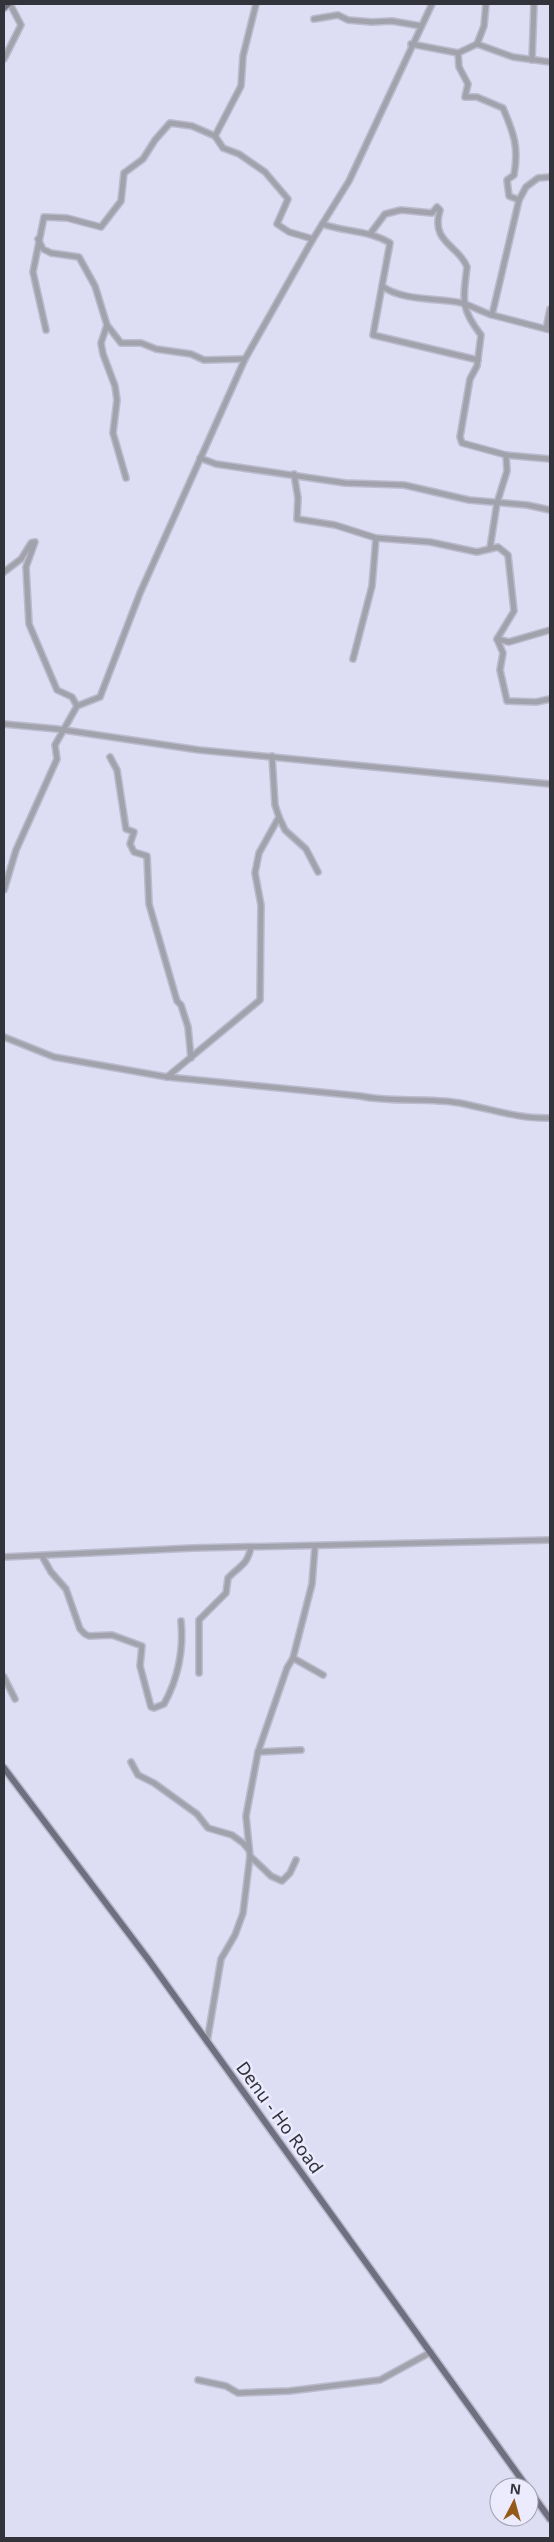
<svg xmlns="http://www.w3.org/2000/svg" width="554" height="2542" viewBox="0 0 554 2542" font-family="'Noto Sans',sans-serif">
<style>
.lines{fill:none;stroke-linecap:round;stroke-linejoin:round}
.minor-casing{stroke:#bbbbce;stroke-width:8}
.major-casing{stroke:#bbbbce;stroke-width:9}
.minor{stroke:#a2a2ac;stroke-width:5}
.major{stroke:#6f6f80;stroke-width:6}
.labels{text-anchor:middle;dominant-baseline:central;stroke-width:5;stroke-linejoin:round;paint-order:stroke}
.street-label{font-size:18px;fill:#33333c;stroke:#ebebfd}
</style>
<rect width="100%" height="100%" fill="#ddddf3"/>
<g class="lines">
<g class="minor-casing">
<g id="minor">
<path d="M 256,4 L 243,56 L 241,86 L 215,136 L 223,148 L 239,154 L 265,172 L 288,199 L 277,224 L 289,232 L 313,239"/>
<path d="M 486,4 L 484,26 L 477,44 L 513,57 L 550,62"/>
<path d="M 314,19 L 338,15 L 348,20 L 372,22 L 392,21 L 421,26"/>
<path d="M 411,44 L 458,53 L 477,44"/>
<path d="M 458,53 L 459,67 L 468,84 L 465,97 L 477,97 L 503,108 C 514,134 519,147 514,175 L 507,180 L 509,196 L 519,200"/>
<path d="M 4,59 L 21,25 L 10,4"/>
<path d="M 532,60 L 534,4"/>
<path d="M 322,224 C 345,232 369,230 390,243 L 382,286 C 401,301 439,298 462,303 C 472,306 482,312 492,315 L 519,200 L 526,187 L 538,178 L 550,177"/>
<path d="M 370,234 L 385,214 L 401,210 L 432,213 L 437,207 L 440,210 C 430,243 459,245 467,267 C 463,300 460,308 481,335 L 477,366 L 470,379 L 460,437 L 462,443 L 506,455 L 550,459"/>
<path d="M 38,239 L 43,249 L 51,253 L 79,257 L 95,286 L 107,325 L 121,343 L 141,343 L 156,349 L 191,354 L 204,360 L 245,359"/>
<path d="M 382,286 L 373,335 L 478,360"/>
<path d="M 492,315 L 550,330"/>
<path d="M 107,325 L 101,343 L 103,354 L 115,386 L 117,400 L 113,433 L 126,478"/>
<path d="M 546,329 L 550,309"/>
<path d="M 46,330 L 33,272 L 44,217 L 67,218 L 101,227 L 121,201 L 124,173 L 143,159 L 155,140 L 170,123 L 192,126 L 215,136"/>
<path d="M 200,458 L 216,464 L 345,483 L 404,485 L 469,500 L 527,505 L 550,510"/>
<path d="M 294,474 L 298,498 L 297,519 L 335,525 L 376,538 L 430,542 L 477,552 L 498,547 L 508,555 L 514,611 L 497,639 L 503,653 L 500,670 L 507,701 L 536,702 L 550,699"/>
<path d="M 490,548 L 497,503 L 507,471 L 506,455"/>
<path d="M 4,572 L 21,559 L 31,543 L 35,542 L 26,567 L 29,624 L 57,690 L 72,697 L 77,706 L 100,697 L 140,593 L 245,359 L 313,239 L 349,181 L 432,4"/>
<path d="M 497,639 L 509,642 L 550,630"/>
<path d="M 353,659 L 372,586 L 376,538"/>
<path d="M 4,724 L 57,729 L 199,750 L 550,784"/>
<path d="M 110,757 L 117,770 L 126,829 L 134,832 L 130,844 L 134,852 L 147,856 L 149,904 L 177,1001 L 181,1005 L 188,1027 L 191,1058"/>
<path d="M 279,817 L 285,830 L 306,849 L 318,872"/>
<path d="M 4,890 L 16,850 L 57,759 L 55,745 L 77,706"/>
<path d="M 4,1037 L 54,1057 L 167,1077 L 360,1096 C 393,1103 426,1097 460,1103 C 490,1109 519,1119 550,1118"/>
<path d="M 167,1077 L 260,1000 L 261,905 L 255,873 L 259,853 L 279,817 L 275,805 L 272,756"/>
<path d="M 42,1556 L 51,1572 L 66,1589 L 80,1629 L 85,1634 L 89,1636 L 112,1635 L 142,1646 L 140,1666 L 151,1707 L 154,1708 L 164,1704 C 178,1679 184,1649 181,1621"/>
<path d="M 4,1557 L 193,1548 L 550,1540"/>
<path d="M 293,1658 L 323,1675"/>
<path d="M 199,1673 L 199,1620 L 226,1593 L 228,1578 C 240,1565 247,1566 251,1547"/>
<path d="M 4,1677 L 15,1699"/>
<path d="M 258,1752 L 301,1750"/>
<path d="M 131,1762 L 138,1775 L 154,1783 L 197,1814 L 208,1828 L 232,1835 L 243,1843 L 249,1850"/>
<path d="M 250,1856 L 271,1876 L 282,1881 L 290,1873 L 296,1860"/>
<path d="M 207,2042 L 221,1959 L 235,1935 L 243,1913 L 250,1856 L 246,1816 L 258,1752 L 287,1668 L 293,1658 L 312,1584 L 315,1546"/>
<path d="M 198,2380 L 226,2386 L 238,2393 L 289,2391 L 380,2380 L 431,2352"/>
</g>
</g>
<g class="major-casing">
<g id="major">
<path d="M 4,8 L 8,4"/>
<path d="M 4,1768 L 148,1959 L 527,2487"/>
<path d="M 529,2490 L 550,2519"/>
</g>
</g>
<use href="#minor" class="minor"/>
<use href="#major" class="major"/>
</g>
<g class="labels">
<g class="street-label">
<text transform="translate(280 2117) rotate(54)">Denu - Ho Road</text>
</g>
</g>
<rect width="554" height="2542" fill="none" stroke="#33333c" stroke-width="10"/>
<g transform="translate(514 2502) rotate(6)"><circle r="24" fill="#ebebfd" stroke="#a1a1b0"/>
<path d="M0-4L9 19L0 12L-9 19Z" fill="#955a1a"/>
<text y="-8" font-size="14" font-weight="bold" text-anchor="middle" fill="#33333c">N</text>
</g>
</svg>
